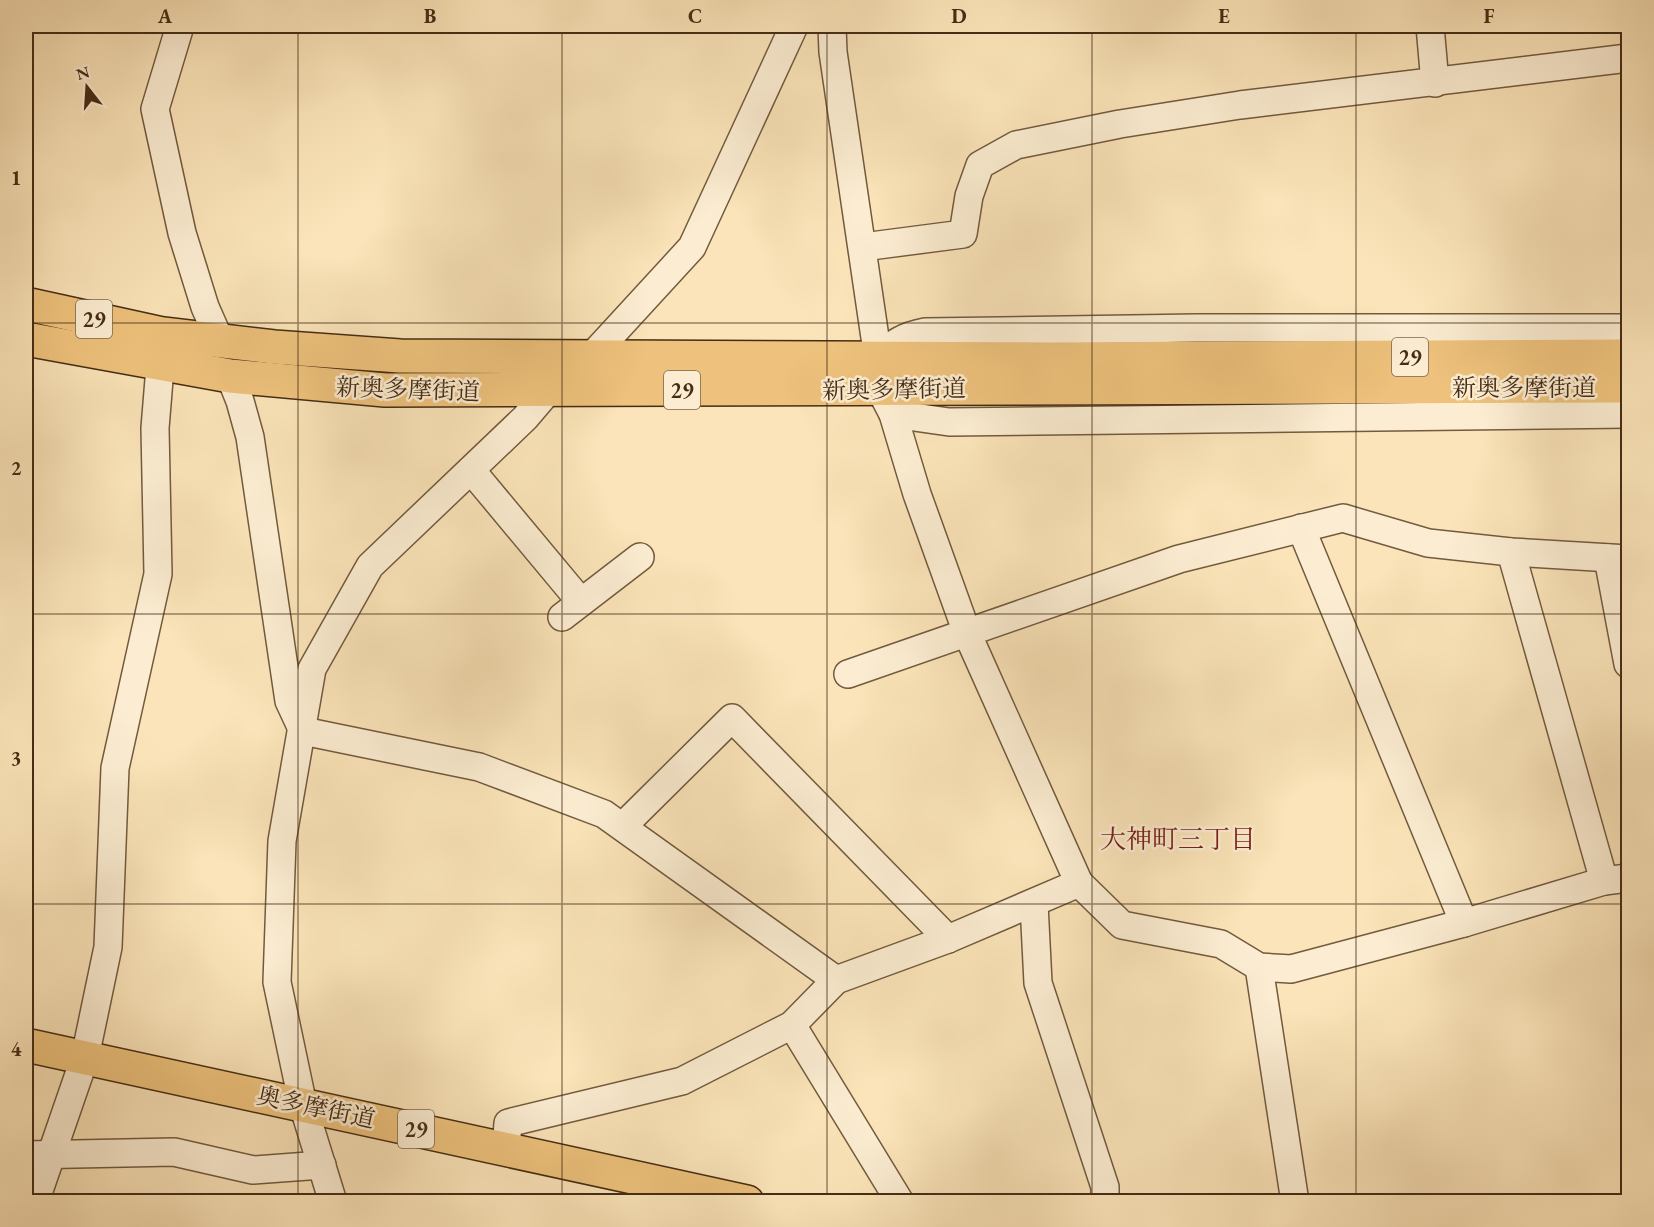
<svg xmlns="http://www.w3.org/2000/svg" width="1654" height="1227" viewBox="0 0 1654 1227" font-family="'EB Garamond','Noto Serif JP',serif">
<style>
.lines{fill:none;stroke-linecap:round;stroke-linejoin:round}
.minor-casing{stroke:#725a3e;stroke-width:30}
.major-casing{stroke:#452c15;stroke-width:36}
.minor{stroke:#fcedd2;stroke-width:27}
.major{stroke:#eec27c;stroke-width:33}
.grid{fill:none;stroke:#452c15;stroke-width:1.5;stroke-opacity:0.55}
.labels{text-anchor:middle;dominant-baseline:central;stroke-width:5;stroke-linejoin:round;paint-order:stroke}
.shield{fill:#fcedd2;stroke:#7c664e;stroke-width:1.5}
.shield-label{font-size:22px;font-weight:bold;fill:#452c15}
.street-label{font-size:24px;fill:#452c15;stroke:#fcedd2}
.neighbourhood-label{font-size:26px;fill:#7a1f14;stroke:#fcedd2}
.neatline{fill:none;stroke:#452c15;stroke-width:2}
.grid-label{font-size:20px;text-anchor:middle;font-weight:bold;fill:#452c15}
</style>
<rect width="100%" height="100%" fill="#fbe4b9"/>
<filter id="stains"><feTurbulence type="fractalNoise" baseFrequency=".00333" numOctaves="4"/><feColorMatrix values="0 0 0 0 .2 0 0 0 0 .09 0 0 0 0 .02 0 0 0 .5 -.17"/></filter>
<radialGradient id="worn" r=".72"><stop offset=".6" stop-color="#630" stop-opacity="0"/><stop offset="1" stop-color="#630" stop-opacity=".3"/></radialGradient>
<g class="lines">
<g class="minor-casing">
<g id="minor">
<path d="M 180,26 L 155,109 L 182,233 L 205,307 L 220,341"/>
<path d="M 832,26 L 833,52 L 878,358"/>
<path d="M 1430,26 L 1435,83"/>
<path d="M 863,247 L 963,234 L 969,196 L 980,165 L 1016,145 L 1120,124 L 1240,105 L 1628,58"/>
<path d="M 878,358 C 893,343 904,336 925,332 L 1197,328 L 1628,328"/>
<path d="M 230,376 L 240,401 L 250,437 L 289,701 L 303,731 L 479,767 L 604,814 L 836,980"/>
<path d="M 880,389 L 893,414 L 917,494 L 967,633 L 1079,883 L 1122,925 L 1221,944 L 1259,967 L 1291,969 L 1464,923 L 1604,881 L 1628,878"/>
<path d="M 893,414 L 949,422 L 1628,414"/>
<path d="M 471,470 L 581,602"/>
<path d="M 1301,528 L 1464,923"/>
<path d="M 1511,552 L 1604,881"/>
<path d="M 1608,558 L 1628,664"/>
<path d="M 562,617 L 640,557"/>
<path d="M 848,674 L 1179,559 L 1343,518 L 1428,543 L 1511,552 L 1628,559"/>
<path d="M 623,826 L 732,718 L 948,939"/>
<path d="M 1034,904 L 1038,983 L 1105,1187 L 1105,1202"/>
<path d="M 1259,967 L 1295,1202"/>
<path d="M 792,1025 L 900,1202"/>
<path d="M 506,1148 L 508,1123 L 682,1081 L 792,1025 L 836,980 L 948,939 L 1079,883"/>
<path d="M 26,1155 L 174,1152 L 253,1170 L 322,1165"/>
<path d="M 35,1202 L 85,1057 L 108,947 L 115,768 L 158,574 L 155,428 L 162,343"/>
<path d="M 333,1202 L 303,1105 L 277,982 L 282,841 L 312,669 L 370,566 L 525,418 L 548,391 L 591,357 L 692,247 L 794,26"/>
</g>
</g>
<g class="major-casing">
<g id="major">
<path d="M 26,304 L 163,334 L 274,347 L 400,356 L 1052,359 L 1628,356"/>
<path d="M 26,339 L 230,376 L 385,390 L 1628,386"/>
<path d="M 26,1045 L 747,1202"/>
</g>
</g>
<use href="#minor" class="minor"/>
<use href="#major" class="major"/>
</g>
<path class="grid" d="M 298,26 L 298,1202M 562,26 L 562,1202M 827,26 L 827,1202M 1092,26 L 1092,1202M 1356,26 L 1356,1202M 26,323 L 1628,323M 26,614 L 1628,614M 26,904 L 1628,904"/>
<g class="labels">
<g class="shield">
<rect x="76" y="300" width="36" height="38" rx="4.5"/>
<rect x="1392" y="338" width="36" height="38" rx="4.5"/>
<rect x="664" y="371" width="36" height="38" rx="4.5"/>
<rect x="398" y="1110" width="36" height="38" rx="4.5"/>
</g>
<g class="shield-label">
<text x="94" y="319">29</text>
<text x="1410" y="357">29</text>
<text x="682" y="390">29</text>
<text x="416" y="1129">29</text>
</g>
<g class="street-label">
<text x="1524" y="387">新奥多摩街道</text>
<text transform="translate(408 389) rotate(2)">新奥多摩街道</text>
<text transform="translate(894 389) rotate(-1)">新奥多摩街道</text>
<text transform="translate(316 1107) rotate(12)">奥多摩街道</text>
</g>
<g class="neighbourhood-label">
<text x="1178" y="839">大神町三丁目</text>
</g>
</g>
<rect width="1654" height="1227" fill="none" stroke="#fbe4b9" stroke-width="66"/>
<g transform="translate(87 87) rotate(343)" stroke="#fcedd2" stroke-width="4.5" paint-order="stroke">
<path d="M0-4.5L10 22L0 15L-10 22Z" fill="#452c15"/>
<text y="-9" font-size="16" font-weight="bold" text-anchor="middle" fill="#452c15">N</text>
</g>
<rect x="33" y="33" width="1588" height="1161" class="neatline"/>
<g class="grid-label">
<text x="165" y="23">A</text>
<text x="430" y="23">B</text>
<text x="695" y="23">C</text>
<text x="959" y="23">D</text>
<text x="1224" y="23">E</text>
<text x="1489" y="23">F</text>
<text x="16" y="185">1</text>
<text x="16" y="475">2</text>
<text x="16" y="765">3</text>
<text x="16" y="1056">4</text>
</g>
<rect width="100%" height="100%" filter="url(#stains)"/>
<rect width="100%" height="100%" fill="url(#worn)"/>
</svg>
